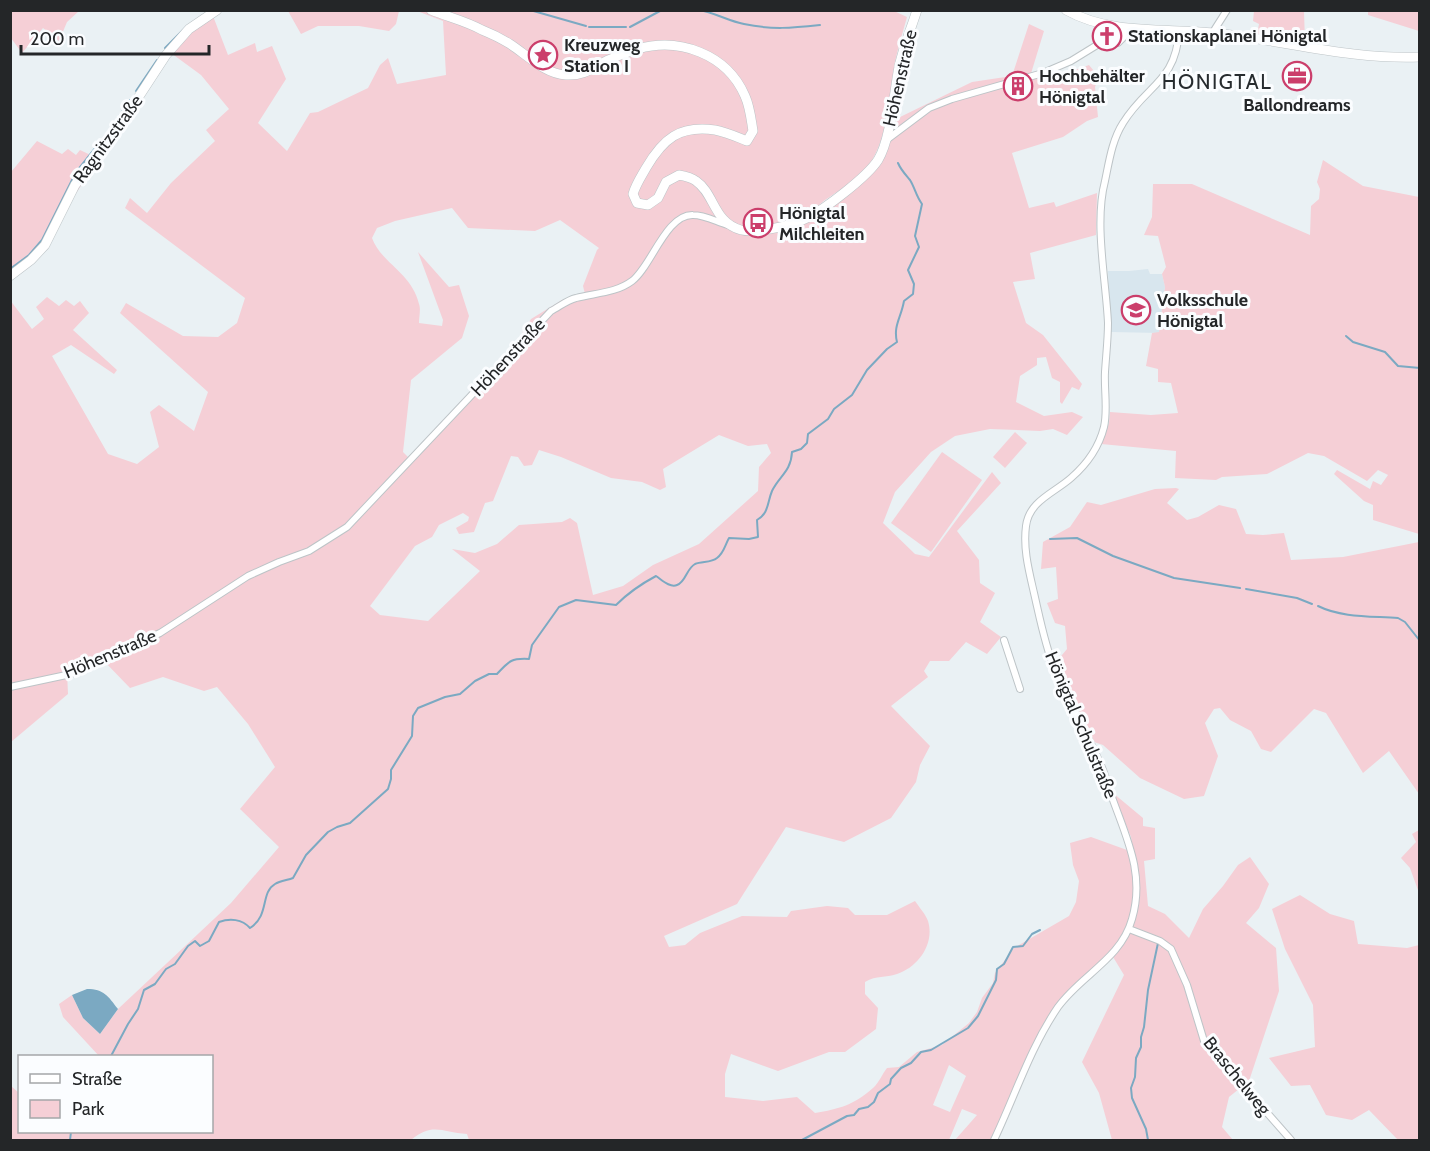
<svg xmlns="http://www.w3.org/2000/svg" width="1430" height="1151" viewBox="0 0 1430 1151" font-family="Cabin,sans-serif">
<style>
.built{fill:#d8e6ee}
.green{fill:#f5cfd6;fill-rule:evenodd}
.water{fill:#7ba9c2}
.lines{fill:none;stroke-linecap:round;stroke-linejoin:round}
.stream{stroke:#7ba9c2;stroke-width:2}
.minor-casing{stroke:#bdc4c7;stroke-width:8}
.secondary-casing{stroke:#bdc4c7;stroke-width:10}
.minor{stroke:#fff;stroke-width:6}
.secondary{stroke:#fff;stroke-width:9}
.labels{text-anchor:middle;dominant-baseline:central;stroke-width:6;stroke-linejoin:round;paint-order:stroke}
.poi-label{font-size:18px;font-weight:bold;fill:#242628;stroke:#fbfdff;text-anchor:start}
.street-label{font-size:18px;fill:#242628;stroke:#fbfdff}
.quarter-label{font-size:21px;letter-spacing:1.5px;fill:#272c2f;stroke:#fbfdff}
</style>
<rect width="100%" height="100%" fill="#eaf1f4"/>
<path class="built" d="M 1148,269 L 1150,274 L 1162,274 L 1165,287 L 1159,333 L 1111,332 L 1108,271 L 1129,271 Z"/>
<g class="green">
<path d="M 11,10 L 79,10 L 79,11 L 67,22 L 59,41 L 43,28 L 22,53 L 11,38 Z"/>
<path d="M 288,11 L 399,11 L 396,24 L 389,31 L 359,26 L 318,26 L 301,34 Z"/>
<path d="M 417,11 L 894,11 L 907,17 C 903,32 898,47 895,62 C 889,95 889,136 869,165 C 857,184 830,193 816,208 L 865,181 L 887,149 L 898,118 L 972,82 L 1012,76 L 1029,24 L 1044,31 L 1029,80 L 1058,70 L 1061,75 L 1089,65 L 1099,77 L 1095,87 L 1098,117 L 1087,121 L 1063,137 L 1012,153 L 1029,208 L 1054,202 L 1056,207 L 1097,193 L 1096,235 L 1030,253 L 1035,279 L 1013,282 L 1026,323 L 1043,335 L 1082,384 L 1079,390 L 1072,387 L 1062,404 L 1060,402 L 1060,382 L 1052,378 L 1046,357 L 1037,358 L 1037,365 L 1020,376 L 1016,402 L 1044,416 L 1072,412 L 1083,417 L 1067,435 L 1053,429 L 1040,431 L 990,429 L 955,436 L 931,452 L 895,492 L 883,523 L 915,554 L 929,557 L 992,472 L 1001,483 L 957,531 L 979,560 L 980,583 L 995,593 L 980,622 L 1001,637 L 987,654 L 966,642 L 949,661 L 930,661 L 924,671 L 928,677 L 891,706 L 930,746 L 920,765 L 916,782 L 891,818 L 844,842 L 786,827 L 737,904 L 664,936 L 669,947 L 685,945 L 700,933 L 742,916 L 787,917 L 791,911 L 827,906 L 848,908 L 855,915 L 887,915 L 915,901 C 919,907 926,915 928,921 C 935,944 918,967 897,974 C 885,978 877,975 865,982 L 865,994 L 878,1008 L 876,1029 L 845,1052 L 829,1052 L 778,1071 L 731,1054 L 725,1074 L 725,1097 L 763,1101 L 797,1097 L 815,1113 C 839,1109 854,1105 873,1088 C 879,1083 882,1074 887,1068 L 899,1067 L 917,1052 L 942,1045 L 969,1023 L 977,1012 L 982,998 L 993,983 L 995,973 L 1014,948 L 1069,916 L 1076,902 L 1079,881 L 1073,865 L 1070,843 L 1091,837 L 1127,850 L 1133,849 L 1131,837 L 1113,793 L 1143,818 L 1143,826 L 1155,828 L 1155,859 L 1144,861 L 1148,906 L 1165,914 L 1189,938 L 1203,909 L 1223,886 L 1238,865 L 1250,857 L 1269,884 L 1259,908 L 1246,923 L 1276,948 L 1279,991 L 1249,1081 L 1229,1097 L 1222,1127 L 1233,1140 L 1112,1140 L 1099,1093 L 1082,1062 L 1124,975 L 1110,952 L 1053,1016 L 990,1140 L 955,1140 L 977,1115 L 962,1109 L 949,1140 L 469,1140 L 467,1134 C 442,1132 432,1122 411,1140 L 11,1140 L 11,1086 L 19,1093 L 20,1132 L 212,1132 L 212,1056 L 99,1056 L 63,1017 L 59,1004 L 72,995 L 83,1018 L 100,1034 L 118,1009 L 231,903 L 279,847 L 240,809 L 275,767 L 248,724 L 217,687 L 204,691 L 163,677 L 130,688 L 102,659 L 83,663 L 67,672 L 68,694 L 11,742 L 10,300 L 32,329 L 44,319 L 36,307 L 47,297 L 59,306 L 66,300 L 74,306 L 80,301 L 89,313 L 73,330 L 117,370 L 114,374 L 71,345 L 52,356 L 108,454 L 137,464 L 159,447 L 150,412 L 159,405 L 194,431 L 208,392 L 120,313 L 126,303 L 183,336 L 218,337 L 237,323 L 245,298 L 125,208 L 130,198 L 147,213 L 171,183 L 215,141 L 206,130 L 229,109 L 201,75 L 171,53 L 190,33 L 213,16 L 228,55 L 255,43 L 257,52 L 272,46 L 286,79 L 258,123 L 287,151 L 310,113 L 318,112 L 368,88 L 380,65 L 388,58 L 397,84 L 446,75 L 443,21 ZM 452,208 L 468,228 L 535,231 L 560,220 L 599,248 L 597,250 L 583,286 L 585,294 L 562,300 L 531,319 L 503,365 L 413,462 L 403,452 L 411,380 L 462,338 L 469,316 L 459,285 L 449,287 L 418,252 L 443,320 L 442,326 L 419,323 C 419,317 421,309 419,304 C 412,273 381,263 372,238 L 377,228 L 395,221 ZM 719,435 L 748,446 L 767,444 L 771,453 L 759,467 L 758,491 L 699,544 L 653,565 L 623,586 L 593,595 L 577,523 L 570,518 L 562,522 L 519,525 L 497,544 L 475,553 L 452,549 L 480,571 L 428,621 L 380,615 L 370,606 L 415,546 L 432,537 L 439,525 L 463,513 L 469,517 L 468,521 L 456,528 L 459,534 L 474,532 L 485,503 L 493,501 L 511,456 L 518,457 L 524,466 L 532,465 L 539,450 L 561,457 L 611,478 L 642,482 L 660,490 L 666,487 L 663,469 ZM 949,1065 L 966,1076 L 950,1112 L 933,1105 Z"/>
<path d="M 1254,11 L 1304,11 L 1305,42 L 1257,35 L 1259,24 L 1253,21 Z"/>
<path d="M 1368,11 L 1419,11 L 1419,31 L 1368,15 Z"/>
<path d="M 37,141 L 62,154 L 68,149 L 76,155 L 80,150 L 99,159 L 66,208 L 33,262 L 11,281 L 11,172 Z"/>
<path d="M 1323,160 L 1363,186 L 1419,197 L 1419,534 L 1373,520 L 1373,505 L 1364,501 L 1334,474 L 1337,470 L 1370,489 L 1373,481 L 1381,485 L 1388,475 L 1378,470 L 1367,481 L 1324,456 L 1308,453 L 1267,474 L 1222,477 L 1216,480 L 1175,478 L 1176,451 L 1101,444 L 1109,423 L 1110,412 L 1151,415 L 1178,413 L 1171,383 L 1158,382 L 1158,369 L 1146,366 L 1152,333 L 1159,332 L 1165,287 L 1162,274 L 1166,267 L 1158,236 L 1144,235 L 1152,217 L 1153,184 L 1192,184 L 1310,235 L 1311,206 L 1319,199 L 1320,189 L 1317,182 Z"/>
<path d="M 1015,432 L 1027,443 L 1005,468 L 993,457 Z"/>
<path d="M 942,452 L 982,480 L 931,552 L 891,523 Z"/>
<path d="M 1176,488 L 1179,489 L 1167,503 L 1187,520 L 1198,517 L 1219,505 L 1236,509 L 1246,534 L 1263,535 L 1284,533 L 1291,560 L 1343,557 L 1419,542 L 1419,794 L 1389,751 L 1363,773 L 1326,713 L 1314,709 L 1271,752 L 1261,749 L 1251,731 L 1230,720 L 1220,708 L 1214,709 L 1205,723 L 1218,756 L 1204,796 L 1184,799 L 1140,778 L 1103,745 L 1094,742 L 1079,715 L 1057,661 L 1067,649 L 1065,626 L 1055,623 L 1047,603 L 1058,599 L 1056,567 L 1041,569 L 1043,542 L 1070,527 L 1087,502 L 1101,505 L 1155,489 Z"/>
<path d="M 1419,830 L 1419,893 L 1410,868 L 1401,858 L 1416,842 L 1412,834 Z"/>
<path d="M 1300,895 L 1330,914 L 1354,921 L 1358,944 L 1407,948 L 1419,945 L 1419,1140 L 1398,1140 L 1369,1110 L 1352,1120 L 1326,1115 L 1310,1085 L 1291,1086 L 1269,1058 L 1315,1047 L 1313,1005 L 1285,949 L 1272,909 Z"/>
</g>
<path class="water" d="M 87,989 C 104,989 108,996 118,1009 L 100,1034 L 83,1018 L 72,995 Z"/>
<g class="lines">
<g class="stream">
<path d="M 530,10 L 586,26"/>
<path d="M 698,10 C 714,12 728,21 744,24 C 772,30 792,28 820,25"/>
<path d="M 589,27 L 626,27"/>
<path d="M 630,27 L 660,11 L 672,10"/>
<path d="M 165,48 L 187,26"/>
<path d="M 136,91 L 157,60"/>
<path d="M 113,125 L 130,100"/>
<path d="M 10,269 L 29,255 L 42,240 L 76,172 L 107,133"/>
<path d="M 1346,336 L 1353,342 L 1385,352 L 1398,366 L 1420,368"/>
<path d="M 1050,539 L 1077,538 L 1113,556 L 1174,578 L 1240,588"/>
<path d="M 1246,589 L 1297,598 L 1312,604"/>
<path d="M 1318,606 C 1342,618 1372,616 1398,618 L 1405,622 L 1420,641"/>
<path d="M 111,1056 L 128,1024 L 138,1009 L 144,990 L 155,984 L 166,969 L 175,964 L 188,946 L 195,941 L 200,946 L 209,941 L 219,922 C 230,918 242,919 250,928 C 270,915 260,893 275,884 C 280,881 288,880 293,878 L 306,855 L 328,832 L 337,827 L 350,823 L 388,789 L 391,779 L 391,770 L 412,736 L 413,716 L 418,708 L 445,697 L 460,694 L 475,681 L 489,674 L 497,674 C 509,661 511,658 529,659 L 532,645 L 559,607 L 576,600 L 616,605 C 628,593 641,584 656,576 C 662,580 670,588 677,585 C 686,582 686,569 695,564 C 702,561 711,563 717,558 C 724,553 725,545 729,538 L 749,539 L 758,537 L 757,520 C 769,513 767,503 772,491 C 779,476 791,472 792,452 L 801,449 L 807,443 L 808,434 L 828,419 L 834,409 L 852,395 L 867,370 L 887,349 L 897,342 C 893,326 901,318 904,301 L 913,294 L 914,284 L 908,270 L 919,247 L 915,236 L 922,204 C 916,196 915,188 910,180 C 905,174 901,170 898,163"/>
<path d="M 70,1140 L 71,1132"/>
<path d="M 802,1140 L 847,1116 L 854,1115 L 859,1109 L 868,1107 L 874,1102 L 878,1093 L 890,1084 L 891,1079 L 901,1068 L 911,1063 L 921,1052 L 931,1050 L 968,1028 L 978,1016 L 996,980 L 997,969 L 1004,964 L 1013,947 L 1023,946 L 1032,934 L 1040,930"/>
<path d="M 1148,1140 L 1146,1129 L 1132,1098 L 1131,1088 L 1135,1077 L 1136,1058 L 1141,1047 L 1141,1037 L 1144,1027 L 1148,990 L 1158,943"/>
</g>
<g class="minor-casing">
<g id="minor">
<path d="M 1213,32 L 1227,10"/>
<path d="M 885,141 L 929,108 L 952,99 L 1043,73 L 1071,61 L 1097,45 L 1118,43 L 1124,37 L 1126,27"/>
<path d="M 1004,640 L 1020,689"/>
<path d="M 10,687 L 71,674 L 160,633 L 248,576 L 279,562 L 309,551 L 347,527 L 551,311 C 559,307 567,300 576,298 C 595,293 616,293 632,281 C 651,267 666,214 693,215 C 705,215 717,222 728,225"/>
<path d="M 1129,929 L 1160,941 L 1171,949 L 1187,985 L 1204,1041 L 1291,1140"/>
<path d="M 994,1140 C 1015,1096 1030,1048 1058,1007 C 1081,975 1121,959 1132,919 C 1145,875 1127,839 1113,800 C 1109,790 1107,780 1103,770 C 1089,736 1070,705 1055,670 C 1045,646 1040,619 1034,593 C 1029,571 1023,549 1026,526 C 1029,501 1054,493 1071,478 C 1086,465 1099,447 1104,427 C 1108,410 1104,390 1105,372 C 1106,356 1108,339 1108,323 C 1106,280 1094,223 1105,181 C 1109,162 1112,140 1123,123 C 1146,85 1176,82 1179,31"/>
</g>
</g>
<g class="secondary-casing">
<g id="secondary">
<path d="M 431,10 C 448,17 466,21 482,30 C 492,34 502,39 510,44 C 527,55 545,74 566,75 C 585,76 592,68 608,60 C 617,56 628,52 638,49 C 679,37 727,54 745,96 C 750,107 751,119 753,131 L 747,141 C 737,137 726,132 715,130 C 679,125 663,139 646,168 C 641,177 636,184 633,194 L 637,203 L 648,205 L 658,198 L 666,182 L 679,175 C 685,176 692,178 696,181 C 715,194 713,222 741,230 C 757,234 793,225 807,218 C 825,209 867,177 878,160 C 891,139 894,92 899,67 C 903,48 911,29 917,10"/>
<path d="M 1066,10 C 1110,35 1166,28 1214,33 C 1283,40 1350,60 1420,57"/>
<path d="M 10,276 L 31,260 L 45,245 L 75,185 L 134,104 L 166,55 L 189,29 L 217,10"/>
</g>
</g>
<use href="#minor" class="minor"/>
<use href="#secondary" class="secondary"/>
</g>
<defs>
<g id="church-ring" transform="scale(1.5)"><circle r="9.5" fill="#fbfdff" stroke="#cb3e6b" stroke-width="1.5"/><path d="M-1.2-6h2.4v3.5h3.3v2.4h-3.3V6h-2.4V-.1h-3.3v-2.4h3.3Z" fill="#cb3e6b"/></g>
<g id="sight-ring" transform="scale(1.5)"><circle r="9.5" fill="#fbfdff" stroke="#cb3e6b" stroke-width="1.5"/><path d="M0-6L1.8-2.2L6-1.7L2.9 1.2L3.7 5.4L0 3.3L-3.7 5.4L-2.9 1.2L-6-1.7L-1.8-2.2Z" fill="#cb3e6b"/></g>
<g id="office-ring" transform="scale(1.5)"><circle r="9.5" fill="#fbfdff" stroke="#cb3e6b" stroke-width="1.5"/><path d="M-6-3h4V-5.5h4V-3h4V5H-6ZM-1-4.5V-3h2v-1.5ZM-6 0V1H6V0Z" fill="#cb3e6b"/></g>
<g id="building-ring" transform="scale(1.5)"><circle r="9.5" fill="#fbfdff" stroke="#cb3e6b" stroke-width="1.5"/><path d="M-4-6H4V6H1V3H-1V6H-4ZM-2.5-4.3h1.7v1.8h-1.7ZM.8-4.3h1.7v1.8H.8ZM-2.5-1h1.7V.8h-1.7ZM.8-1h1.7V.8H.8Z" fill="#cb3e6b"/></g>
<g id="bus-ring" transform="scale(1.5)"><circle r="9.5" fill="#fbfdff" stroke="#cb3e6b" stroke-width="1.5"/><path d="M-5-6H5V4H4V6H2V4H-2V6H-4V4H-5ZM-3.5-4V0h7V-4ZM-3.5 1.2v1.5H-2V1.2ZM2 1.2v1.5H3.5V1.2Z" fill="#cb3e6b"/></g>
<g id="school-ring" transform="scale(1.5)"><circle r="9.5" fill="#fbfdff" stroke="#cb3e6b" stroke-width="1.5"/><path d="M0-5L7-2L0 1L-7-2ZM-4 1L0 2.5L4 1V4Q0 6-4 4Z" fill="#cb3e6b"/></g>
</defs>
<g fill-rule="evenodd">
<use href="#church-ring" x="1107" y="36"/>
<use href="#sight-ring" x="543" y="55"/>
<use href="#office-ring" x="1297" y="76"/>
<use href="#building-ring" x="1018" y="86"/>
<use href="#bus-ring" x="758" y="223"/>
<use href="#school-ring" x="1136" y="310"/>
</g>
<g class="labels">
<g class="poi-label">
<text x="1128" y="36">Stationskaplanei Hönigtal</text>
<text x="564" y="45">Kreuzweg<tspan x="564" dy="21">Station I</tspan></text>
<text x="1039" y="76">Hochbehälter<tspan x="1039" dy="21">Hönigtal</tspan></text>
<text x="1297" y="105" text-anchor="middle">Ballondreams</text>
<text x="779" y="213">Hönigtal<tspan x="779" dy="21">Milchleiten</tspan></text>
<text x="1157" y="300">Volksschule<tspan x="1157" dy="21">Hönigtal</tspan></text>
</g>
<g class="street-label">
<text transform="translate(900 78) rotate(-77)">Höhenstraße</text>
<text transform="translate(108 139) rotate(-54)">Ragnitzstraße</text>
<text transform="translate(508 357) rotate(-47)">Höhenstraße</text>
<text transform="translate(110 654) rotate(-23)">Höhenstraße</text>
<text transform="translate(1081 725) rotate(67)">Hönigtal Schulstraße</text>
<text transform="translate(1237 1076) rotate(51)">Braschelweg</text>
</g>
<g class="quarter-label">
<text x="1217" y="81">HÖNIGTAL</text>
</g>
</g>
<rect width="1430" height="1151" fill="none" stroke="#242628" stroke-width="24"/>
<rect x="18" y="1055" width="195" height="78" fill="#fbfdff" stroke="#a5a7a9" stroke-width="1.5"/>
<rect x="30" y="1074" width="30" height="9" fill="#ffffff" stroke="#a5a7a9" stroke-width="1.5"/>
<text x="72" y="1085" font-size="18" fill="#242628">Straße</text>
<rect x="30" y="1100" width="30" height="18" fill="#f5cfd6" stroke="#a5a7a9" stroke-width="1.5"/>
<text x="72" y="1115" font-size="18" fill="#242628">Park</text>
<path d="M21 45v9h188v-9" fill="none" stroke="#242628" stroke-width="3"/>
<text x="30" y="45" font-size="18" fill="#242628" stroke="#fbfdff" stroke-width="4.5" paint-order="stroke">200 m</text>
</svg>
